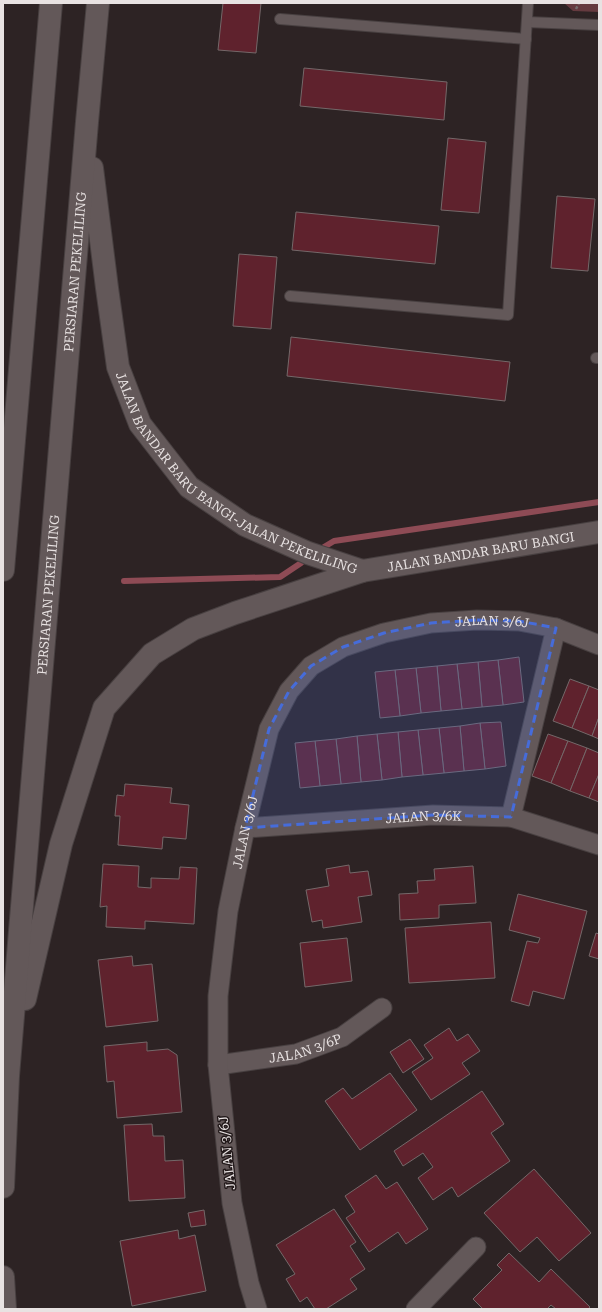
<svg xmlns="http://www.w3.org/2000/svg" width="602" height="1312" viewBox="0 0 602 1312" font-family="'Roboto Serif',serif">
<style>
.green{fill:#653a3f}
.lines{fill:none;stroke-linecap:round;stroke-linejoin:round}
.stream{stroke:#8e4b55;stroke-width:6}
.building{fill:#5f222d;stroke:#746869}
.lane-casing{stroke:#484041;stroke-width:12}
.street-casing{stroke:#484041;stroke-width:21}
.secondary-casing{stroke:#484041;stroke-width:24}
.path{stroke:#756c6d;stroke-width:2.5;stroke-dasharray:3 2;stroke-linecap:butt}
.lane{stroke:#635859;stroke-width:10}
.street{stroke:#635859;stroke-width:19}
.secondary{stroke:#635859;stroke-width:22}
.marked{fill:#466cda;fill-opacity:0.2;stroke:#466cda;stroke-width:3;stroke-dasharray:8 5;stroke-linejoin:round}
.labels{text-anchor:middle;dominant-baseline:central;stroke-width:3;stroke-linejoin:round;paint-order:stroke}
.street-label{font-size:13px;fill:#e8e2e2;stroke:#231a1b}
</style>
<rect width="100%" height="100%" fill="#2d2324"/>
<path class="green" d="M 564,3 L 599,3 L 599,12 L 573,11 Z"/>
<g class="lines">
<g class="stream">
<path d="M 324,547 L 334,541 L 599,502"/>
<path d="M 124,581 L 280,577 L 301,563"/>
</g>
</g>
<g class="building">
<path d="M 223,3 L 261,3 L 256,53 L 218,50 Z"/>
<path d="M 304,68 L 447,82 L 444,120 L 300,106 Z"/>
<path d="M 448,138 L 486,142 L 479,213 L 441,210 Z"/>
<path d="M 557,196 L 595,199 L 588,271 L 551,268 Z"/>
<path d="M 296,212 L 439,226 L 435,264 L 292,250 Z"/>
<path d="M 239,254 L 277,257 L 271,329 L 233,326 Z"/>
<path d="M 291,337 L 510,362 L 505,401 L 287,376 Z"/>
<path d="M 519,657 L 524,702 L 503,705 L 498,660 Z"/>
<path d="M 498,660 L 503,705 L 482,707 L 478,662 Z"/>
<path d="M 478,662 L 482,707 L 462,709 L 457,664 Z"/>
<path d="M 457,664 L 462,709 L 441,711 L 437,666 Z"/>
<path d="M 437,666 L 441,711 L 421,713 L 416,668 Z"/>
<path d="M 416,668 L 421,713 L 400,716 L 395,670 Z"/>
<path d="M 395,670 L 400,716 L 380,718 L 375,672 Z"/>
<path d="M 570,679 L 589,686 L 572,728 L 553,721 Z"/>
<path d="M 589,686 L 599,690 L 599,717 L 592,736 L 572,728 Z"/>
<path d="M 599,717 L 599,739 L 592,736 Z"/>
<path d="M 501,722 L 506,766 L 485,769 L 480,723 Z"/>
<path d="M 480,723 L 485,769 L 464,771 L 460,726 Z"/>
<path d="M 460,726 L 464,771 L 444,773 L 439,728 Z"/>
<path d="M 439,728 L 444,773 L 423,775 L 418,730 Z"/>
<path d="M 418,730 L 423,775 L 402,777 L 398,732 Z"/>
<path d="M 398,732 L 402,777 L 382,780 L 377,734 Z"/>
<path d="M 377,734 L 382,780 L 361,782 L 357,736 Z"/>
<path d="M 548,734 L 568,741 L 551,783 L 532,776 Z"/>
<path d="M 357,736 L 361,782 L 341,784 L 336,739 Z"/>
<path d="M 336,739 L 341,784 L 320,786 L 315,741 Z"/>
<path d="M 315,741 L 320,786 L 300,788 L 295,743 Z"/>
<path d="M 568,741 L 587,748 L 570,791 L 551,783 Z"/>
<path d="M 587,748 L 599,753 L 599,774 L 589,798 L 570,791 Z"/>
<path d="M 599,774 L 599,802 L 589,798 Z"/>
<path d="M 125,784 L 172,788 L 170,803 L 189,805 L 186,839 L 163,837 L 162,849 L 118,845 L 120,816 L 115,816 L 117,795 L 124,796 Z"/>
<path d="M 103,864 L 139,866 L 138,887 L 151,888 L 151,878 L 179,879 L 180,867 L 197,868 L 194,924 L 145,921 L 145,929 L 106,927 L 107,906 L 100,907 Z"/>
<path d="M 349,865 L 350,873 L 368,871 L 372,895 L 358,897 L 362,922 L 323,928 L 322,920 L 312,922 L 306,890 L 329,886 L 326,869 Z"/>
<path d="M 473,866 L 476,903 L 439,905 L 439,918 L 400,920 L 399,894 L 418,893 L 417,881 L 435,880 L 434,869 Z"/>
<path d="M 518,894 L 587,911 L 564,999 L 533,991 L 529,1006 L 511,1001 L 527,941 L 538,943 L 540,938 L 509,930 Z"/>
<path d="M 491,922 L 495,978 L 409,983 L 405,928 Z"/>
<path d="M 596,933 L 599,934 L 599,959 L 589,956 Z"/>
<path d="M 347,938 L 352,981 L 305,987 L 300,943 Z"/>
<path d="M 132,956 L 133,966 L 152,964 L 158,1021 L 106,1027 L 98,960 Z"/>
<path d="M 449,1028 L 457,1041 L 468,1034 L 480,1051 L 462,1063 L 470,1074 L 431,1100 L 412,1072 L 433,1058 L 424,1045 Z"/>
<path d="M 410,1039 L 424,1059 L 403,1073 L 390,1052 Z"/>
<path d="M 147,1042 L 147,1051 L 168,1049 L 177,1055 L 182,1112 L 117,1118 L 114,1081 L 107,1082 L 104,1046 Z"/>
<path d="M 390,1073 L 417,1110 L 360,1150 L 325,1101 L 343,1088 L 352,1099 Z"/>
<path d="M 482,1091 L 504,1124 L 491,1133 L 510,1161 L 458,1197 L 452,1187 L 433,1200 L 418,1178 L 433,1167 L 423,1153 L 403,1166 L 394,1151 Z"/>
<path d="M 152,1124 L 153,1136 L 164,1136 L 165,1161 L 183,1160 L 185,1198 L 129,1201 L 124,1125 Z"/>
<path d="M 534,1169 L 591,1233 L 559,1261 L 537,1237 L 520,1252 L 484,1213 Z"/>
<path d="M 376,1175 L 386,1189 L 397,1182 L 428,1229 L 406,1244 L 398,1232 L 369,1252 L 346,1218 L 355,1212 L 345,1196 Z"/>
<path d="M 334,1209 L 356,1242 L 350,1246 L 365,1269 L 350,1279 L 357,1289 L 326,1309 L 315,1309 L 307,1297 L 300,1302 L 286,1279 L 295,1274 L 276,1245 Z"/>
<path d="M 204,1210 L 206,1225 L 191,1227 L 188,1213 Z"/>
<path d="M 178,1230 L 179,1239 L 195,1235 L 206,1291 L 132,1306 L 120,1241 Z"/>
<path d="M 509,1253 L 539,1282 L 551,1269 L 590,1307 L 588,1309 L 556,1309 L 551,1305 L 547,1309 L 483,1309 L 473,1299 L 502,1270 L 497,1265 Z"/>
</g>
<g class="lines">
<g class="lane-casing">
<g id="lane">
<path d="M 280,19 L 526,39"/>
<path d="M 527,22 L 599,25"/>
<path d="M 290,296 L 508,315 L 528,3"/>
<path d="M 596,358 L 599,358"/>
</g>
</g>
<g class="street-casing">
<g id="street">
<path d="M 511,817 L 556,628"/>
<path id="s1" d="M 245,828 L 433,815 L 511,817 L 599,845"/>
<path id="s2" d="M 218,1065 L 296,1054 L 342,1037 L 382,1008"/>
<path id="s3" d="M 257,1309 L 249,1283 L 232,1203 L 218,1065 L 218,996 L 228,911 L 245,828 L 269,729 L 289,691 L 311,666 L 343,647 L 384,633 L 431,623 L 477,620 L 519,621 L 556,628 L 599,645"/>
<path d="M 416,1309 L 476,1247"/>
</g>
</g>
<g class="secondary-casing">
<g id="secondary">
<path id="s4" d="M 92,168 L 107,288 L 118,367 L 140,424 L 189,487 L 245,525 L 308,553 L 362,571"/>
<path d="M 3,570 L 51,3"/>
<path id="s5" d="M 25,999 L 61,844 L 104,708 L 152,654 L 193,629 L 235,613 L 362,571 L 599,532"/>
<path id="s6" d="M 3,1187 L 8,1076 L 87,122 L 98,3"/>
<path d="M 3,1277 L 5,1309"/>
</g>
</g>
<path class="path" d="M 576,9 L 579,3"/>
<use href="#lane" class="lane"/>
<use href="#street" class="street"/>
<use href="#secondary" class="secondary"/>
</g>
<path class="marked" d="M 477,620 L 519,621 L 556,628 L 511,817 L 433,815 L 245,828 L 269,729 L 289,691 L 311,666 L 343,647 L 384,633 L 431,623 Z"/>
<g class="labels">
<g class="street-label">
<text stroke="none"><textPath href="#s6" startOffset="918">PERSIARAN PEKELILING</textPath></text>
<text stroke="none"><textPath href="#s4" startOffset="368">JALAN BANDAR BARU BANGI-JALAN PEKELILING</textPath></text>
<text stroke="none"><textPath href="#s5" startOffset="721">JALAN BANDAR BARU BANGI</textPath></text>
<text stroke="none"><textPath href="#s6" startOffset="594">PERSIARAN PEKELILING</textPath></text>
<text stroke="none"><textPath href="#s3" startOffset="855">JALAN 3/6J</textPath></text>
<text stroke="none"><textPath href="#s1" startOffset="179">JALAN 3/6K</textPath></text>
<text stroke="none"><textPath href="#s3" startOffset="483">JALAN 3/6J</textPath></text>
<text stroke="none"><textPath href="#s2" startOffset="89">JALAN 3/6P</textPath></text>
<text transform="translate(227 1153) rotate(-96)">JALAN 3/6J</text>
</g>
</g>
<rect width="602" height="1312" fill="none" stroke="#e8e2e2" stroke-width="8"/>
</svg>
